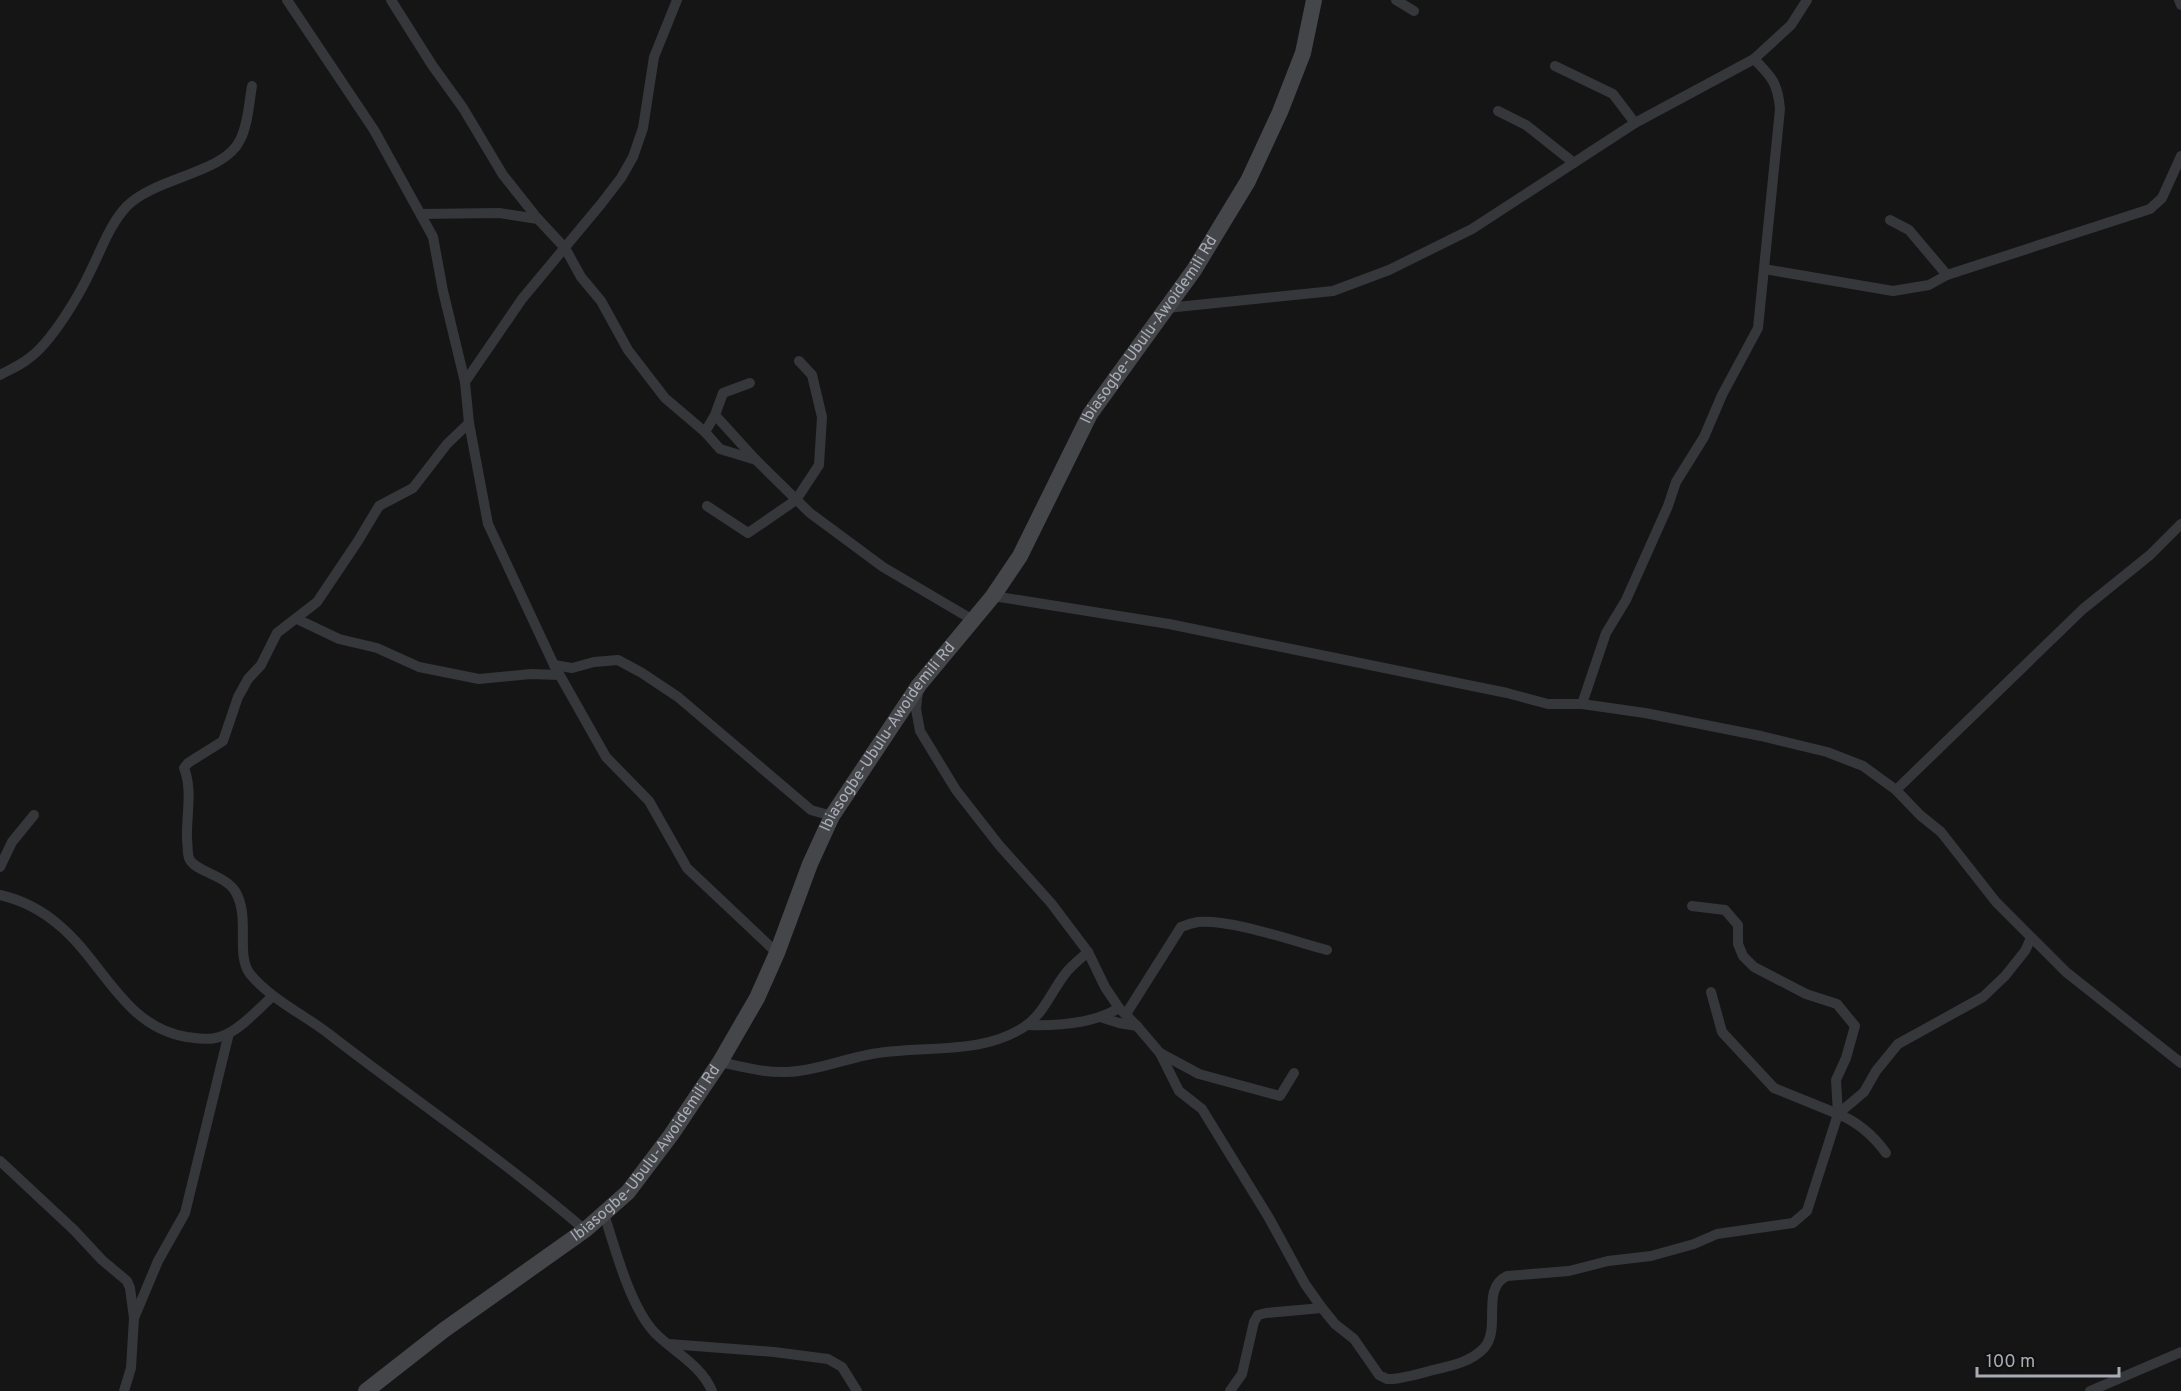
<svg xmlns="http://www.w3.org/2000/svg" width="2181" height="1391" viewBox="0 0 2181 1391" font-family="Overpass,sans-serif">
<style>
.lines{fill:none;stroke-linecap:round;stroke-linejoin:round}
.street{stroke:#36373b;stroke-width:10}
.secondary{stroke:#44464a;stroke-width:16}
.labels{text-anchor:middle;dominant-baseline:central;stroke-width:4.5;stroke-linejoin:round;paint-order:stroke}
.street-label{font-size:16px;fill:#a8acb5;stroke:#101011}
</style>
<rect width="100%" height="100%" fill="#151516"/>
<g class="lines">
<g class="street">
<path d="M 287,0 L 374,130 L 433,237 L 443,291 L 465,382 L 469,423 L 488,524 L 554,665 L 606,757 L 649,801 L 687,868 L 777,953"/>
<path d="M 391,0 L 432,65 L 463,108 L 503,175 L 538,219 L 565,248 L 581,277 L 601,301 L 628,350 L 665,398 L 705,432 L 720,449 L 756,460 L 810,513 L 883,567 L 973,620"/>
<path d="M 1396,0 L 1414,11"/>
<path d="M 2179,0 L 2181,5"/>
<path d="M 1555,66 L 1613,94 L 1635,123"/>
<path d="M 1498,111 L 1526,125 L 1574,163"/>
<path d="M 421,214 L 499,213 L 538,219"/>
<path d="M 1764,269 L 1893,291 L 1929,285 L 1947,275 L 1909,230 L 1890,220"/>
<path d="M 1947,275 L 2150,209 L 2162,198 L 2181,156"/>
<path d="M 1167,308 L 1333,291 L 1389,270 L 1472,229 L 1635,123 L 1754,59 L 1791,25 L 1807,0"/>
<path d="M 0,375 C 9,370 19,366 28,359 C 51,343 79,296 91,270 C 102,248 110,224 127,206 C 156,177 225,173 240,140 C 248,125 249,103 252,86"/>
<path d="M 465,382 L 522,299 L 601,204 L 621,178 L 633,157 L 643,128 L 654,57 L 677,0"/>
<path d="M 715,415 L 756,460"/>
<path d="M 469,423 L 447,444 L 413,488 L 379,506 L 358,541 L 317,602 L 277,633 L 261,665 L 248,679 L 238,697 L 223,741 L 188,763 L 184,768 C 193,791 186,815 187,840 C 188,845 187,852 189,858 C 193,871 225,875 235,891 C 251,917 235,954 250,974 C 272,1000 303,1014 329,1034 C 414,1100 504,1160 585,1230"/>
<path d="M 705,432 L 715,415 L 723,393 L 750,383"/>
<path d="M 707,506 L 748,533 L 796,500 L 819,465 L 822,417 L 812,375 L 799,361"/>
<path d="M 993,596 L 1169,624 L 1507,693 L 1548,704 L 1582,704 L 1645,713 L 1761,736 L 1827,752 L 1863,766 L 1896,790 L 1920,815 L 1941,832 L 1996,902 L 2066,972 L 2181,1063"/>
<path d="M 297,619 L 339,639 L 377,648 L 419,667 L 479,679 L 531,674 L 559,675"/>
<path d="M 554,665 L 572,668 L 594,662 L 618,660 L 642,673 L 678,697 L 811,810 L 832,816"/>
<path d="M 918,691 L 916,709 L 920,731 L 956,790 L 999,845 L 1051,903 L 1088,952 L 1105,987 L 1119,1008 L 1137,1026 L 1160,1053 L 1179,1091 L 1202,1109 L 1269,1218 L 1305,1284 L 1322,1308 L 1335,1324 L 1354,1339 L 1379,1375 L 1387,1379 C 1398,1380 1422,1373 1433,1370 C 1451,1366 1471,1362 1484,1348 C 1502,1328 1480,1289 1507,1276 L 1569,1271 L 1608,1261 L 1651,1256 L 1694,1244 L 1717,1234 L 1793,1223 L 1807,1211 L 1838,1114 L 1864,1092 L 1876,1071 L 1898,1044 L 1983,997 L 2005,976 L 2025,951 L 2031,938"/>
<path d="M 1582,704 L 1606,633 L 1626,600 L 1668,506 L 1676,482 L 1704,437 L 1722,395 L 1758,328 L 1780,109 C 1778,83 1771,76 1754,59"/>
<path d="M 1896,790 L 2083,609 L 2150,555 L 2181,524"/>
<path d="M 0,867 L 12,842 L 34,815"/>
<path d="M 0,895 C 22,900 43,911 60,926 C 104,963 124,1027 187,1037 C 202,1039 213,1041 227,1034 C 244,1026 259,1008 273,996"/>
<path d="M 1692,906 L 1725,910 L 1738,925 L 1738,944 L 1743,956 L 1754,967 L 1806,994 L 1837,1004 L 1855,1026 L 1846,1058 L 1836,1080 L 1838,1114 C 1858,1122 1873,1135 1886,1153"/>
<path d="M 1711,992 L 1722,1032 L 1774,1088 L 1838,1114"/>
<path d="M 1126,1014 L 1181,927 C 1186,925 1192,923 1198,922 C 1231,919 1293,941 1327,950"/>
<path d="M 1100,1017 L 1119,1023 L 1137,1026"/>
<path d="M 1027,1025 C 1056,1026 1093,1024 1119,1008"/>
<path d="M 1160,1053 L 1199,1074 L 1280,1096 L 1294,1073"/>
<path d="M 720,1062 C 743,1067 764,1073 788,1072 C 815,1071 841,1060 867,1055 C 919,1044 982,1057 1027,1025 C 1044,1012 1052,991 1065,974 C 1071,966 1080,959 1088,952"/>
<path d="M 0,1161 L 74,1230 L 102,1260 L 127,1281 L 130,1288 L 134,1318 L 131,1368 L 124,1391"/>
<path d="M 604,1214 C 615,1248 630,1307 655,1333 C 674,1352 701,1365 712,1391"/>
<path d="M 134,1318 L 158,1261 L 185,1213 L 229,1033"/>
<path d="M 669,1344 L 774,1352 L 828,1359 L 842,1367 L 857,1391"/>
<path d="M 1230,1391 L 1242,1374 L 1254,1322 L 1258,1315 L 1266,1313 L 1322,1308"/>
<path d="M 2090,1391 L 2181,1352"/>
</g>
<path class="secondary" id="s1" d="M 366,1391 L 444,1330 L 585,1230 L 628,1192 L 671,1135 L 720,1062 L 757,998 L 777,953 L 810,864 L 832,816 L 919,685 L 993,596 L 1020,556 L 1090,414 L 1194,270 L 1248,181 L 1280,112 L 1303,53 L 1314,0"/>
</g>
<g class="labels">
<g class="street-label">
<text stroke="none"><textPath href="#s1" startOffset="1342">Ibiasogbe-Ubulu-Awoidemili Rd</textPath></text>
<text stroke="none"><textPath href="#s1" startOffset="856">Ibiasogbe-Ubulu-Awoidemili Rd</textPath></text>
<text stroke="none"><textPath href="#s1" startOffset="370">Ibiasogbe-Ubulu-Awoidemili Rd</textPath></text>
</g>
</g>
<path d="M1977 1367v9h142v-9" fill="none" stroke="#a8acb5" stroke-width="3"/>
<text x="1986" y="1367" font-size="18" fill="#a8acb5" stroke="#101011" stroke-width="4.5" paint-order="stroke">100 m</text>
</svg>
